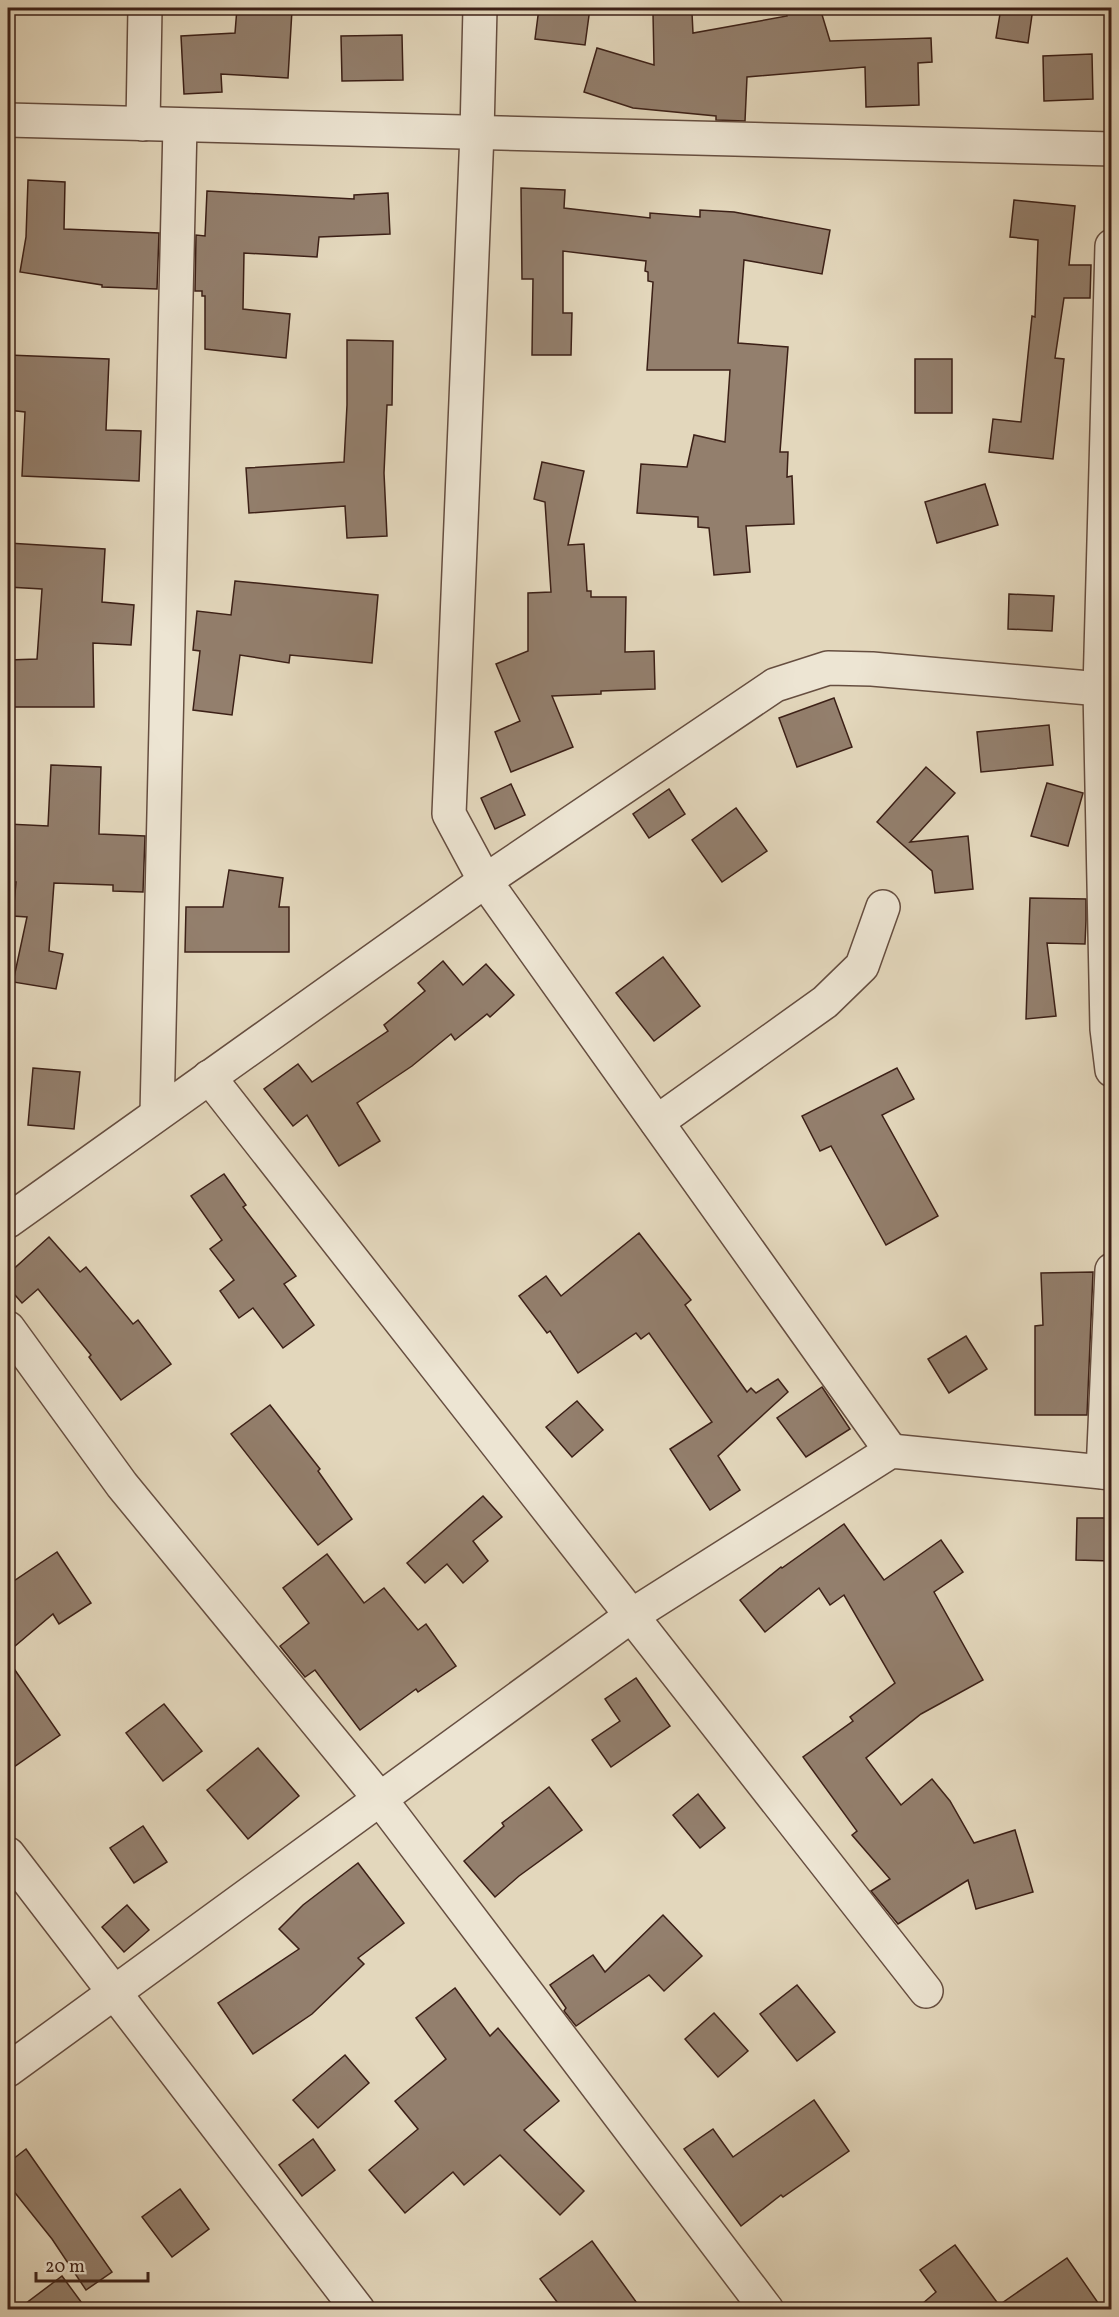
<svg xmlns="http://www.w3.org/2000/svg" width="1119" height="2317" viewBox="0 0 1119 2317" font-family="Vollkorn,serif">
<style>
.building{fill:#937f6d;stroke:#3c2017;stroke-width:1.5}
.lines{fill:none;stroke-linecap:round;stroke-linejoin:round}
.minor-casing{stroke:#664e40;stroke-width:36}
.minor{stroke:#ede5d3;stroke-width:33}
</style>
<rect width="100%" height="100%" fill="#e3d7bc"/>
<filter id="stains"><feTurbulence type="fractalNoise" baseFrequency=".00333" numOctaves="4"/><feColorMatrix values="0 0 0 0 .2 0 0 0 0 .09 0 0 0 0 .02 0 0 0 .5 -.17"/></filter>
<radialGradient id="worn" r=".72"><stop offset=".6" stop-color="#630" stop-opacity="0"/><stop offset="1" stop-color="#630" stop-opacity=".3"/></radialGradient>
<g class="building">
<path d="M 237,8 L 292,10 L 288,78 L 221,74 L 222,92 L 184,94 L 181,36 L 235,33 Z"/>
<path d="M 539,8 L 590,8 L 585,45 L 535,39 Z"/>
<path d="M 785,8 L 820,8 L 830,41 L 931,38 L 932,62 L 918,63 L 919,105 L 866,107 L 865,67 L 747,77 L 745,121 L 716,120 L 716,116 L 633,108 L 584,92 L 597,48 L 654,65 L 653,13 L 692,13 L 693,33 L 787,16 Z"/>
<path d="M 1001,8 L 1033,8 L 1028,43 L 996,38 Z"/>
<path d="M 402,35 L 403,80 L 342,81 L 341,36 Z"/>
<path d="M 1092,54 L 1093,99 L 1044,101 L 1043,56 Z"/>
<path d="M 28,180 L 65,182 L 64,229 L 159,233 L 157,289 L 102,287 L 102,285 L 20,272 L 26,237 Z"/>
<path d="M 521,188 L 565,190 L 564,208 L 650,218 L 650,213 L 700,217 L 700,210 L 734,212 L 830,230 L 822,274 L 744,260 L 738,343 L 788,347 L 780,452 L 788,452 L 787,477 L 792,476 L 794,524 L 746,526 L 750,572 L 714,575 L 709,528 L 698,527 L 698,517 L 637,513 L 641,464 L 687,467 L 694,435 L 725,442 L 730,370 L 647,370 L 653,282 L 648,281 L 648,272 L 645,271 L 646,261 L 563,251 L 563,313 L 572,313 L 571,355 L 532,355 L 533,279 L 522,279 Z"/>
<path d="M 207,191 L 354,199 L 354,195 L 388,193 L 390,234 L 319,237 L 317,257 L 244,253 L 243,309 L 290,314 L 286,358 L 205,349 L 205,296 L 202,296 L 202,291 L 195,291 L 196,235 L 205,236 Z"/>
<path d="M 1014,200 L 1075,206 L 1069,265 L 1091,265 L 1090,298 L 1064,298 L 1055,358 L 1064,359 L 1053,459 L 989,452 L 993,419 L 1021,422 L 1032,316 L 1035,317 L 1038,240 L 1010,237 Z"/>
<path d="M 347,340 L 393,341 L 392,405 L 387,405 L 384,473 L 387,536 L 347,538 L 345,506 L 249,513 L 246,468 L 344,462 L 347,405 Z"/>
<path d="M 8,355 L 109,359 L 106,430 L 141,431 L 139,481 L 22,476 L 25,412 L 8,410 Z"/>
<rect x="915" y="359" width="37" height="54"/>
<path d="M 542,462 L 584,471 L 568,545 L 584,544 L 587,591 L 591,591 L 591,597 L 626,597 L 625,652 L 654,651 L 655,689 L 601,691 L 601,694 L 552,696 L 573,747 L 511,772 L 495,732 L 520,721 L 496,664 L 528,651 L 528,593 L 551,592 L 545,502 L 534,499 Z"/>
<path d="M 985,484 L 998,525 L 937,543 L 925,502 Z"/>
<path d="M 8,543 L 105,549 L 102,602 L 134,605 L 131,645 L 93,643 L 94,707 L 8,707 L 8,660 L 37,659 L 42,589 L 8,587 Z"/>
<path d="M 235,581 L 378,595 L 372,663 L 290,655 L 289,663 L 240,655 L 232,715 L 193,710 L 200,651 L 193,650 L 197,611 L 231,615 Z"/>
<path d="M 1009,594 L 1054,596 L 1052,631 L 1008,629 Z"/>
<path d="M 834,698 L 852,747 L 797,767 L 779,718 Z"/>
<path d="M 1049,725 L 1053,765 L 981,772 L 977,732 Z"/>
<path d="M 51,765 L 101,767 L 99,834 L 145,836 L 143,892 L 113,891 L 113,885 L 54,883 L 49,951 L 63,954 L 56,989 L 13,982 L 27,917 L 13,916 L 16,882 L 8,882 L 8,824 L 48,826 Z"/>
<path d="M 926,767 L 955,793 L 910,842 L 968,836 L 973,889 L 935,893 L 932,871 L 877,822 Z"/>
<path d="M 1047,783 L 1083,793 L 1068,846 L 1031,836 Z"/>
<path d="M 511,784 L 525,815 L 495,829 L 481,798 Z"/>
<path d="M 669,789 L 685,814 L 649,838 L 633,814 Z"/>
<path d="M 736,808 L 767,851 L 722,882 L 692,840 Z"/>
<path d="M 229,870 L 283,878 L 279,907 L 289,907 L 289,952 L 185,952 L 186,907 L 223,907 Z"/>
<path d="M 1030,898 L 1086,899 L 1086,920 L 1085,944 L 1047,943 L 1056,1016 L 1026,1019 Z"/>
<path d="M 663,957 L 700,1006 L 654,1041 L 616,993 Z"/>
<path d="M 443,961 L 463,985 L 486,964 L 514,995 L 490,1017 L 487,1014 L 455,1040 L 451,1034 L 412,1066 L 357,1103 L 380,1141 L 339,1166 L 307,1115 L 293,1126 L 264,1089 L 298,1064 L 312,1082 L 388,1031 L 384,1025 L 425,991 L 418,983 Z"/>
<path d="M 33,1068 L 80,1072 L 74,1129 L 28,1125 Z"/>
<path d="M 897,1068 L 914,1099 L 882,1115 L 938,1216 L 886,1245 L 831,1146 L 820,1151 L 802,1116 Z"/>
<path d="M 224,1174 L 246,1205 L 243,1207 L 296,1276 L 284,1284 L 314,1325 L 283,1348 L 253,1308 L 239,1318 L 220,1291 L 234,1280 L 210,1249 L 222,1240 L 191,1196 Z"/>
<path d="M 639,1233 L 691,1300 L 685,1305 L 747,1392 L 751,1388 L 756,1393 L 778,1379 L 788,1392 L 718,1456 L 740,1490 L 710,1510 L 670,1449 L 712,1422 L 649,1333 L 641,1339 L 636,1333 L 578,1373 L 550,1331 L 547,1333 L 519,1296 L 546,1276 L 561,1296 Z"/>
<path d="M 49,1237 L 80,1272 L 86,1267 L 133,1324 L 138,1320 L 171,1364 L 121,1400 L 89,1357 L 91,1355 L 38,1289 L 22,1303 L 8,1287 L 8,1274 Z"/>
<path d="M 1093,1272 L 1087,1415 L 1035,1415 L 1035,1326 L 1043,1325 L 1041,1273 Z"/>
<path d="M 966,1336 L 987,1369 L 949,1393 L 928,1359 Z"/>
<path d="M 822,1387 L 850,1429 L 806,1457 L 777,1418 Z"/>
<path d="M 577,1401 L 603,1430 L 572,1457 L 546,1427 Z"/>
<path d="M 270,1405 L 320,1469 L 318,1471 L 352,1519 L 318,1545 L 231,1434 Z"/>
<path d="M 483,1496 L 502,1517 L 473,1541 L 488,1561 L 463,1583 L 447,1564 L 425,1583 L 407,1563 Z"/>
<path d="M 1077,1518 L 1112,1518 L 1112,1561 L 1076,1560 Z"/>
<path d="M 844,1524 L 884,1580 L 941,1540 L 963,1572 L 934,1592 L 983,1680 L 921,1714 L 866,1758 L 901,1805 L 932,1779 L 950,1801 L 974,1843 L 1015,1830 L 1033,1892 L 976,1909 L 968,1880 L 898,1924 L 871,1891 L 890,1879 L 852,1835 L 857,1831 L 803,1757 L 853,1721 L 850,1717 L 895,1683 L 844,1595 L 830,1605 L 819,1588 L 765,1632 L 740,1600 L 781,1567 L 782,1568 Z"/>
<path d="M 57,1552 L 91,1603 L 59,1624 L 53,1614 L 8,1652 L 8,1585 Z"/>
<path d="M 327,1554 L 364,1603 L 384,1588 L 418,1630 L 426,1624 L 456,1666 L 418,1692 L 416,1689 L 360,1730 L 315,1670 L 305,1677 L 280,1646 L 309,1623 L 283,1588 Z"/>
<path d="M 8,1660 L 60,1735 L 8,1771 Z"/>
<path d="M 636,1678 L 670,1726 L 611,1767 L 592,1740 L 620,1721 L 605,1699 Z"/>
<path d="M 164,1704 L 202,1751 L 163,1781 L 126,1733 Z"/>
<path d="M 258,1748 L 299,1796 L 248,1839 L 207,1790 Z"/>
<path d="M 549,1787 L 582,1830 L 519,1876 L 495,1897 L 464,1861 L 504,1826 L 502,1823 Z"/>
<path d="M 698,1794 L 725,1828 L 700,1848 L 673,1815 Z"/>
<path d="M 143,1826 L 167,1862 L 134,1883 L 110,1848 Z"/>
<path d="M 358,1863 L 404,1923 L 358,1958 L 364,1964 L 312,2014 L 253,2054 L 218,2003 L 299,1949 L 279,1929 L 303,1905 Z"/>
<path d="M 127,1905 L 149,1930 L 124,1952 L 102,1927 Z"/>
<path d="M 663,1915 L 702,1956 L 664,1991 L 649,1975 L 576,2026 L 564,2011 L 566,2008 L 550,1985 L 593,1955 L 605,1972 Z"/>
<path d="M 797,1985 L 835,2032 L 797,2061 L 760,2014 Z"/>
<path d="M 455,1988 L 490,2036 L 498,2028 L 559,2101 L 524,2130 L 584,2191 L 560,2215 L 500,2155 L 464,2185 L 453,2172 L 405,2213 L 369,2170 L 418,2129 L 395,2101 L 446,2059 L 416,2018 Z"/>
<path d="M 714,2013 L 748,2051 L 718,2077 L 685,2039 Z"/>
<path d="M 345,2055 L 369,2083 L 318,2128 L 293,2100 Z"/>
<path d="M 814,2100 L 849,2151 L 783,2197 L 781,2195 L 741,2226 L 684,2149 L 713,2129 L 733,2157 Z"/>
<path d="M 313,2139 L 335,2170 L 302,2196 L 279,2165 Z"/>
<path d="M 26,2149 L 112,2272 L 86,2290 L 52,2239 L 8,2184 L 8,2163 Z"/>
<path d="M 180,2189 L 209,2229 L 172,2257 L 142,2217 Z"/>
<path d="M 592,2241 L 642,2310 L 563,2310 L 540,2279 Z"/>
<path d="M 955,2245 L 999,2305 L 1067,2258 L 1103,2310 L 915,2310 L 936,2292 L 920,2270 Z"/>
<path d="M 62,2276 L 87,2310 L 17,2310 Z"/>
</g>
<g class="lines">
<g class="minor-casing">
<g id="minor">
<path d="M 480,8 L 477,133 L 449,814 L 485,881 L 891,1451"/>
<path d="M 8,120 L 1112,149"/>
<path d="M 143,124 L 145,8"/>
<path d="M 1112,246 L 1100,689 L 1107,1029 L 1112,1070"/>
<path d="M 209,1077 L 926,1991"/>
<path d="M 157,1114 L 180,125"/>
<path d="M 657,1122 L 825,1002 L 862,966 L 883,907"/>
<path d="M 8,1221 L 485,881 L 775,685 L 828,668 L 872,669 L 1112,690"/>
<path d="M 8,1328 L 122,1485 L 380,1799 L 767,2310"/>
<path d="M 1103,1472 L 1112,1270"/>
<path d="M 8,1854 L 358,2310"/>
<path d="M 8,2070 L 631,1616 L 891,1451 L 1112,1473"/>
</g>
</g>
<use href="#minor" class="minor"/>
</g>
<rect width="1119" height="2317" fill="none" stroke="#e3d7bc" stroke-width="30"/>
<rect x="9" y="9" width="1101" height="2299" fill="none" stroke="#3c2017" stroke-width="3"/>
<rect x="15" y="15" width="1089" height="2287" fill="none" stroke="#3c2017" stroke-width="1.5"/>
<path d="M36 2272v9h112v-9" fill="none" stroke="#3c2017" stroke-width="3"/>
<text x="45" y="2272" font-size="18" fill="#3c2017" stroke="#ede5d3" stroke-width="4.5" paint-order="stroke">20 m</text>
<rect width="100%" height="100%" filter="url(#stains)"/>
<rect width="100%" height="100%" fill="url(#worn)"/>
</svg>
